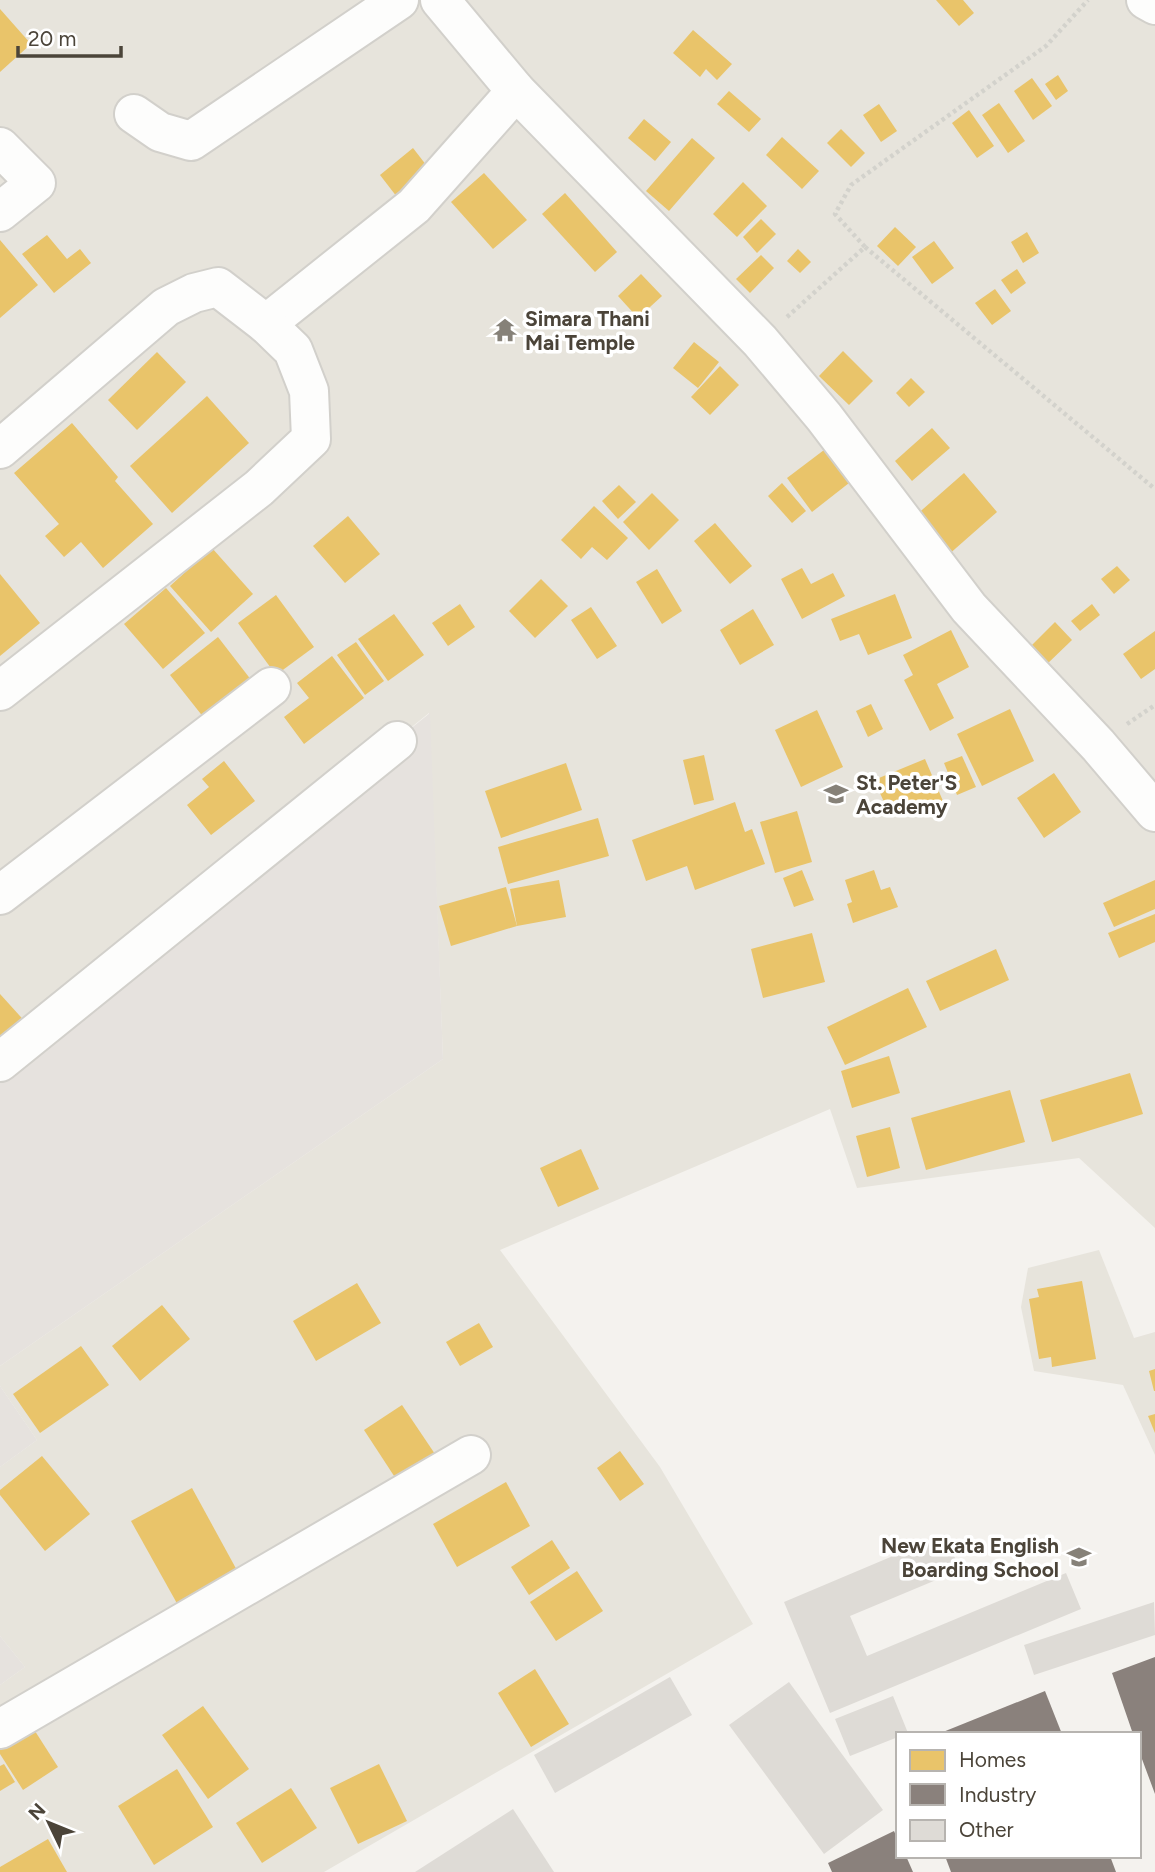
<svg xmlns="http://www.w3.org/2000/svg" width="1155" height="1872" viewBox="0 0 1155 1872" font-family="Figtree,sans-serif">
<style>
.residential{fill:#e7e4dc}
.industrial{fill:#e6e2de}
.homes{fill:#e9c46a}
.industry{fill:#8a817c}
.building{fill:#dedbd6}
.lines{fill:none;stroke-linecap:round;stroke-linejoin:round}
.street-casing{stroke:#d2d0cb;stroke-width:42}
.path{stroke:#d3d2cc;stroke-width:4.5;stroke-dasharray:3.5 3.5;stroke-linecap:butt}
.street{stroke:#fdfdfc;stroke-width:38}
.labels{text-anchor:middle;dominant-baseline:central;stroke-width:7;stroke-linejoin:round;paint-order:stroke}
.poi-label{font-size:21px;font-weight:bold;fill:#4b4439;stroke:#fff;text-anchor:start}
</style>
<rect width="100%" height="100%" fill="#f4f2ee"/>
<g class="residential">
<path d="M 0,0 L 1155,0 L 1155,1228 L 1079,1158 L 857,1188 L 830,1109 L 500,1250 L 660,1467 L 753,1624 L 324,1872 L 0,1872 L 0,1685 L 25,1667 L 0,1636 L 0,1467 L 37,1440 L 0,1386 L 0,1366 L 443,1059 L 429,713 L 0,1060 Z"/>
<path d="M 1099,1250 L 1134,1338 L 1155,1332 L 1155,1455 L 1123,1385 L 1034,1371 L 1021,1307 L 1028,1268 Z"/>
</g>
<g class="industrial">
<path d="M 430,713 L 443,1059 L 0,1366 L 0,1060 Z"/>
<path d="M 0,1386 L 37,1440 L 0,1467 Z"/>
<path d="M 0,1636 L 25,1667 L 0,1685 Z"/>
</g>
<g class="homes">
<path d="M 936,0 L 963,0 L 974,13 L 959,26 Z"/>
<path d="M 0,9 L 31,44 L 0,72 Z"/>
<path d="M 693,30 L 732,64 L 717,80 L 706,69 L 700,77 L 673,53 Z"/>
<path d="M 1058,75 L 1068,91 L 1056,100 L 1045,84 Z"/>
<path d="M 1032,78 L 1052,106 L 1033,120 L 1014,91 Z"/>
<path d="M 729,91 L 761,119 L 749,132 L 717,104 Z"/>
<path d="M 999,103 L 1025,141 L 1008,153 L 982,115 Z"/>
<path d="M 879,104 L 897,131 L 881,142 L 863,115 Z"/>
<path d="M 969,110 L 994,146 L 977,158 L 952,123 Z"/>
<path d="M 644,119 L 671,142 L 655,161 L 628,138 Z"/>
<path d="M 841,129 L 865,153 L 851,167 L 827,143 Z"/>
<path d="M 782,137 L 819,171 L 802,189 L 766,155 Z"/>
<path d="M 692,138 L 715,158 L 669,211 L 646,191 Z"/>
<path d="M 413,148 L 430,170 L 397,197 L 380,175 Z"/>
<path d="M 484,173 L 527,220 L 493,249 L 451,202 Z"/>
<path d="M 743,182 L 767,206 L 737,237 L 713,214 Z"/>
<path d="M 565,193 L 617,252 L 595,272 L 542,214 Z"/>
<path d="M 761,219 L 776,234 L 757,253 L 743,237 Z"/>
<path d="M 895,227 L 916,247 L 898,266 L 877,246 Z"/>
<path d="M 1027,232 L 1039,253 L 1023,263 L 1011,242 Z"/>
<path d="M 47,235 L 67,259 L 80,249 L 91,263 L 54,293 L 22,254 Z"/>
<path d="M 0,240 L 38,285 L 0,318 Z"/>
<path d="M 934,241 L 954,268 L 932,284 L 912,257 Z"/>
<path d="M 798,249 L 811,262 L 800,273 L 787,261 Z"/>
<path d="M 761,255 L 774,268 L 750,293 L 736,279 Z"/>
<path d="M 1017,269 L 1026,283 L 1011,294 L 1001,280 Z"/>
<path d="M 641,274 L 662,296 L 638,318 L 618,296 Z"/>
<path d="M 995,289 L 1011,311 L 992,325 L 975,303 Z"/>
<path d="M 694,342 L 719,362 L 698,388 L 673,368 Z"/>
<path d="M 843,351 L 873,381 L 849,405 L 819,376 Z"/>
<path d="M 157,352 L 186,382 L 137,430 L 108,400 Z"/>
<path d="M 720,366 L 739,385 L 710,415 L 691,397 Z"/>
<path d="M 911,378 L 925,392 L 909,407 L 896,393 Z"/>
<path d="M 207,396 L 249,443 L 172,513 L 130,466 Z"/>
<path d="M 72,423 L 118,477 L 115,481 L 153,524 L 103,568 L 81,542 L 64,557 L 45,536 L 59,524 L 14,473 Z"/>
<path d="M 932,428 L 950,448 L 912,481 L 895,461 Z"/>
<path d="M 824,450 L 849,483 L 812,512 L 787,478 Z"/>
<path d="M 964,473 L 997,512 L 947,556 L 914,517 Z"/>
<path d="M 782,483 L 806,511 L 792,523 L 768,496 Z"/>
<path d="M 619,485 L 636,502 L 618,519 L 602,501 Z"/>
<path d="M 652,493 L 679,520 L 649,550 L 623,522 Z"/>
<path d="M 594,506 L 628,538 L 607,560 L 592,547 L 581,559 L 561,540 Z"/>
<path d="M 348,516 L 380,554 L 345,583 L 313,546 Z"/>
<path d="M 715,523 L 752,566 L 730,584 L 694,541 Z"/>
<path d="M 212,548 L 253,594 L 211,632 L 170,586 Z"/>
<path d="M 1117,566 L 1130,580 L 1114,594 L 1101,579 Z"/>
<path d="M 802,568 L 811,584 L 833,573 L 845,596 L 802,619 L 781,579 Z"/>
<path d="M 657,569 L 682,611 L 662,624 L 636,582 Z"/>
<path d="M 0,574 L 40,623 L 0,656 Z"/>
<path d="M 541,579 L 568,606 L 535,638 L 509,611 Z"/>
<path d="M 166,588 L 205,633 L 163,669 L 124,624 Z"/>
<path d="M 895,594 L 912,638 L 868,655 L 859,634 L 840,641 L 831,619 Z"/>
<path d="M 276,595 L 314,647 L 276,675 L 238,623 Z"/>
<path d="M 460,604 L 475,627 L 448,646 L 432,623 Z"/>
<path d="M 1092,604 L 1100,615 L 1080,631 L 1071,621 Z"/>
<path d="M 591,607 L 617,646 L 597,659 L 571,620 Z"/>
<path d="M 753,609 L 774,645 L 740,665 L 720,630 Z"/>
<path d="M 394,614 L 424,655 L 388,681 L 358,639 Z"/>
<path d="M 1055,622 L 1072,640 L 1045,666 L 1028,649 Z"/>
<path d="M 951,630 L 969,667 L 937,684 L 954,718 L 930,731 L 904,680 L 913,675 L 903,655 Z"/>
<path d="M 1155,631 L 1155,669 L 1141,679 L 1123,654 Z"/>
<path d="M 218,637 L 255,685 L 208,723 L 170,675 Z"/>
<path d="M 356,642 L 384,681 L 365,695 L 337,655 Z"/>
<path d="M 332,656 L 364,698 L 304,744 L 284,717 L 309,698 L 297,683 Z"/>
<path d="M 871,704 L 883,729 L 868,737 L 856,711 Z"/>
<path d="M 1010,709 L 1034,761 L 982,786 L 957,734 Z"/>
<path d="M 817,710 L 843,767 L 801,787 L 775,730 Z"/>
<path d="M 704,755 L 714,800 L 694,805 L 683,760 Z"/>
<path d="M 962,756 L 976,787 L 957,795 L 944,763 Z"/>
<path d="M 925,759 L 943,801 L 917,812 L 914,804 L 890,815 L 874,780 Z"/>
<path d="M 224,761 L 255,801 L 211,835 L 187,805 L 209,787 L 202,779 Z"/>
<path d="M 566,763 L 582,810 L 501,838 L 485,791 Z"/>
<path d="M 1054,773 L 1081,812 L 1044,838 L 1017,798 Z"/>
<path d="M 735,802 L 745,832 L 752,829 L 765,864 L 695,890 L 687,866 L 646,881 L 632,840 Z"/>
<path d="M 797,811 L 812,862 L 775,873 L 760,822 Z"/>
<path d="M 598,818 L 609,856 L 508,884 L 498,847 Z"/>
<path d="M 802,870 L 814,900 L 794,907 L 783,878 Z"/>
<path d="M 874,870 L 881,890 L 890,887 L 898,907 L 853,923 L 847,904 L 852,902 L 845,880 Z"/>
<path d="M 559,880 L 566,917 L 517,926 L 510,889 Z"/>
<path d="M 1155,880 L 1155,909 L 1114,927 L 1103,903 Z"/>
<path d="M 506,887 L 517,926 L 451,946 L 439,906 Z"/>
<path d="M 1155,914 L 1155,942 L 1119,958 L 1108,933 Z"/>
<path d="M 812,933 L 825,982 L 763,998 L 751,949 Z"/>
<path d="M 996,949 L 1009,980 L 940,1011 L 926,981 Z"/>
<path d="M 908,988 L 927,1027 L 845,1065 L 827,1027 Z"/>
<path d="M 0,994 L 29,1026 L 0,1053 Z"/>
<path d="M 889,1056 L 900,1093 L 852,1108 L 841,1071 Z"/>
<path d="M 1130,1073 L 1143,1114 L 1052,1142 L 1040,1100 Z"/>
<path d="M 1010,1090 L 1025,1142 L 926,1170 L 911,1118 Z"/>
<path d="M 890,1127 L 900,1168 L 867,1177 L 856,1136 Z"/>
<path d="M 581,1149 L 599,1189 L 558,1207 L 540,1168 Z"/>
<path d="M 1082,1281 L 1096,1359 L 1052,1367 L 1051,1357 L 1039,1359 L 1029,1299 L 1039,1297 L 1037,1289 Z"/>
<path d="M 357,1283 L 381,1323 L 316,1361 L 293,1321 Z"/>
<path d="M 162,1305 L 190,1339 L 140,1381 L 112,1346 Z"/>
<path d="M 479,1323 L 493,1347 L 460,1366 L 446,1342 Z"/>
<path d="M 81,1346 L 109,1385 L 40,1433 L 13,1394 Z"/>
<path d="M 1155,1369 L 1155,1391 L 1154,1391 L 1149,1371 Z"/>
<path d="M 402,1405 L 437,1457 L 398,1482 L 364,1430 Z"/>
<path d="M 1155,1414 L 1155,1433 L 1148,1416 Z"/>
<path d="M 620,1451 L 644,1484 L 620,1501 L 597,1468 Z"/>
<path d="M 42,1456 L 90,1514 L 45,1551 L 0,1495 L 0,1490 Z"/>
<path d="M 506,1482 L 530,1526 L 457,1567 L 433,1524 Z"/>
<path d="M 192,1488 L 239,1574 L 179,1607 L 131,1521 Z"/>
<path d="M 552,1540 L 570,1568 L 529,1595 L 511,1567 Z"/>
<path d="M 577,1571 L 603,1611 L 556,1641 L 530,1602 Z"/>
<path d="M 535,1669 L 569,1724 L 531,1747 L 498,1693 Z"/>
<path d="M 203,1706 L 249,1769 L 208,1799 L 162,1735 Z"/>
<path d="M 26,1717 L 58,1767 L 23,1790 L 0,1754 L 0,1735 Z"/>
<path d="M 4,1764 L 15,1782 L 0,1791 L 0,1766 Z"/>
<path d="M 379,1764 L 407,1821 L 358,1844 L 330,1788 Z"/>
<path d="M 177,1769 L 213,1827 L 154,1865 L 118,1806 Z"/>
<path d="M 291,1788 L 317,1828 L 262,1863 L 236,1823 Z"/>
<path d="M 48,1839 L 67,1872 L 0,1872 L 0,1867 Z"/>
</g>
<g class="industry">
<path d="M 1155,1657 L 1155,1794 L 1139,1751 L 1139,1734 L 1133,1734 L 1112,1673 Z"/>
<path d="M 1045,1691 L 1062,1734 L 938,1734 Z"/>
<path d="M 894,1831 L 898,1840 L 898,1856 L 906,1856 L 913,1872 L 832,1872 L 828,1863 Z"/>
<path d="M 945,1856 L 1110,1856 L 1116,1872 L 951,1872 Z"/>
</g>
<g class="building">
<path d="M 945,1534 L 960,1570 L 850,1616 L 867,1656 L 1066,1573 L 1081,1609 L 830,1713 L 784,1602 Z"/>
<path d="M 1154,1602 L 1155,1635 L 1034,1675 L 1024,1645 Z"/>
<path d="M 670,1677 L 692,1715 L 555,1793 L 534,1755 Z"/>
<path d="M 789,1682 L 883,1810 L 824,1854 L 729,1725 Z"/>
<path d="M 893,1696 L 908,1733 L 898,1734 L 898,1737 L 850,1756 L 835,1719 Z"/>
<path d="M 513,1809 L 554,1872 L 415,1872 Z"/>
</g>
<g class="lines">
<g class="street-casing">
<g id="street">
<path d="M 440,0 L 516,91 L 760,341 L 824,417 L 969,608 L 1098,745 L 1155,812"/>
<path d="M 1146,0 L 1155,5"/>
<path d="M 134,114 L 160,132 L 191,141 L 399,0"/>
<path d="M 0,147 L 36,183 L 0,212"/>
<path d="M 0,449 L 166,307 L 194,293 L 218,287 L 266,324 L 414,206 L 516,91"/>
<path d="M 0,691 L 259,488 L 311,439 L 309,391 L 293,350 L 266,324"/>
<path d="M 0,895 L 271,687"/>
<path d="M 0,1062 L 397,741"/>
<path d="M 0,1729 L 471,1455"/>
</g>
</g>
<g class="path">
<path d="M 865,247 L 1155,489"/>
<path d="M 787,317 L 865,247 L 835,214 L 851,185 L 1046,46 L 1088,0"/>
<path d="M 1127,724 L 1155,705"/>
</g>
<use href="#street" class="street"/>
</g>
<defs>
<g id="temple-bare" transform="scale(1.89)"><path d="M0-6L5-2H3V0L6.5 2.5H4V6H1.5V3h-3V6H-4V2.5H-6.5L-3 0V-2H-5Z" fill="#868178" stroke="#fff" stroke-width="2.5" paint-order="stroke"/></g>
<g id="school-bare" transform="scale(1.89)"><path d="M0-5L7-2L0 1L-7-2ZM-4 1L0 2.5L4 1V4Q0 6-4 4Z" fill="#868178" stroke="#fff" stroke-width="2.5" paint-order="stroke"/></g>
</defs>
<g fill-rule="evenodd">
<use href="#temple-bare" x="505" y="330"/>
<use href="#school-bare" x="836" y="794"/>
<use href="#school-bare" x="1079" y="1557"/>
</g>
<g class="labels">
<g class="poi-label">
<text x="525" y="318">Simara Thani<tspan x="525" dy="24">Mai Temple</tspan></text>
<text x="856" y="782">St. Peter'S<tspan x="856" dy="24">Academy</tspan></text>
<text x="1059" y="1545" text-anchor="end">New Ekata English<tspan x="1059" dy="24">Boarding School</tspan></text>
</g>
</g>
<rect x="896" y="1732" width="245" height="126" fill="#ffffff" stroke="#b7b4b0" stroke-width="2"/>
<rect x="910" y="1750" width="35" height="21" fill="#e9c46a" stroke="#b7b4b0" stroke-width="2"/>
<text x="959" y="1767" font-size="21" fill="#4b4439">Homes</text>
<rect x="910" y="1784" width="35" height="21" fill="#8a817c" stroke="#b7b4b0" stroke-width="2"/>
<text x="959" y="1802" font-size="21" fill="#4b4439">Industry</text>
<rect x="910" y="1820" width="35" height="21" fill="#dedbd6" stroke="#b7b4b0" stroke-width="2"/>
<text x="959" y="1837" font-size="21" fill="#4b4439">Other</text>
<g transform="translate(49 1823) rotate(313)" stroke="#ffffff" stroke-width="5" paint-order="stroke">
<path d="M0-5L12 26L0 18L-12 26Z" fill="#4b4439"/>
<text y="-10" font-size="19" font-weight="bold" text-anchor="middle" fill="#4b4439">N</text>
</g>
<path d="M18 46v10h103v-10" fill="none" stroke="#4b4439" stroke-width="3.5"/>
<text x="28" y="46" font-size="21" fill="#4b4439" stroke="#ffffff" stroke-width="5" paint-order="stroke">20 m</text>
</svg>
